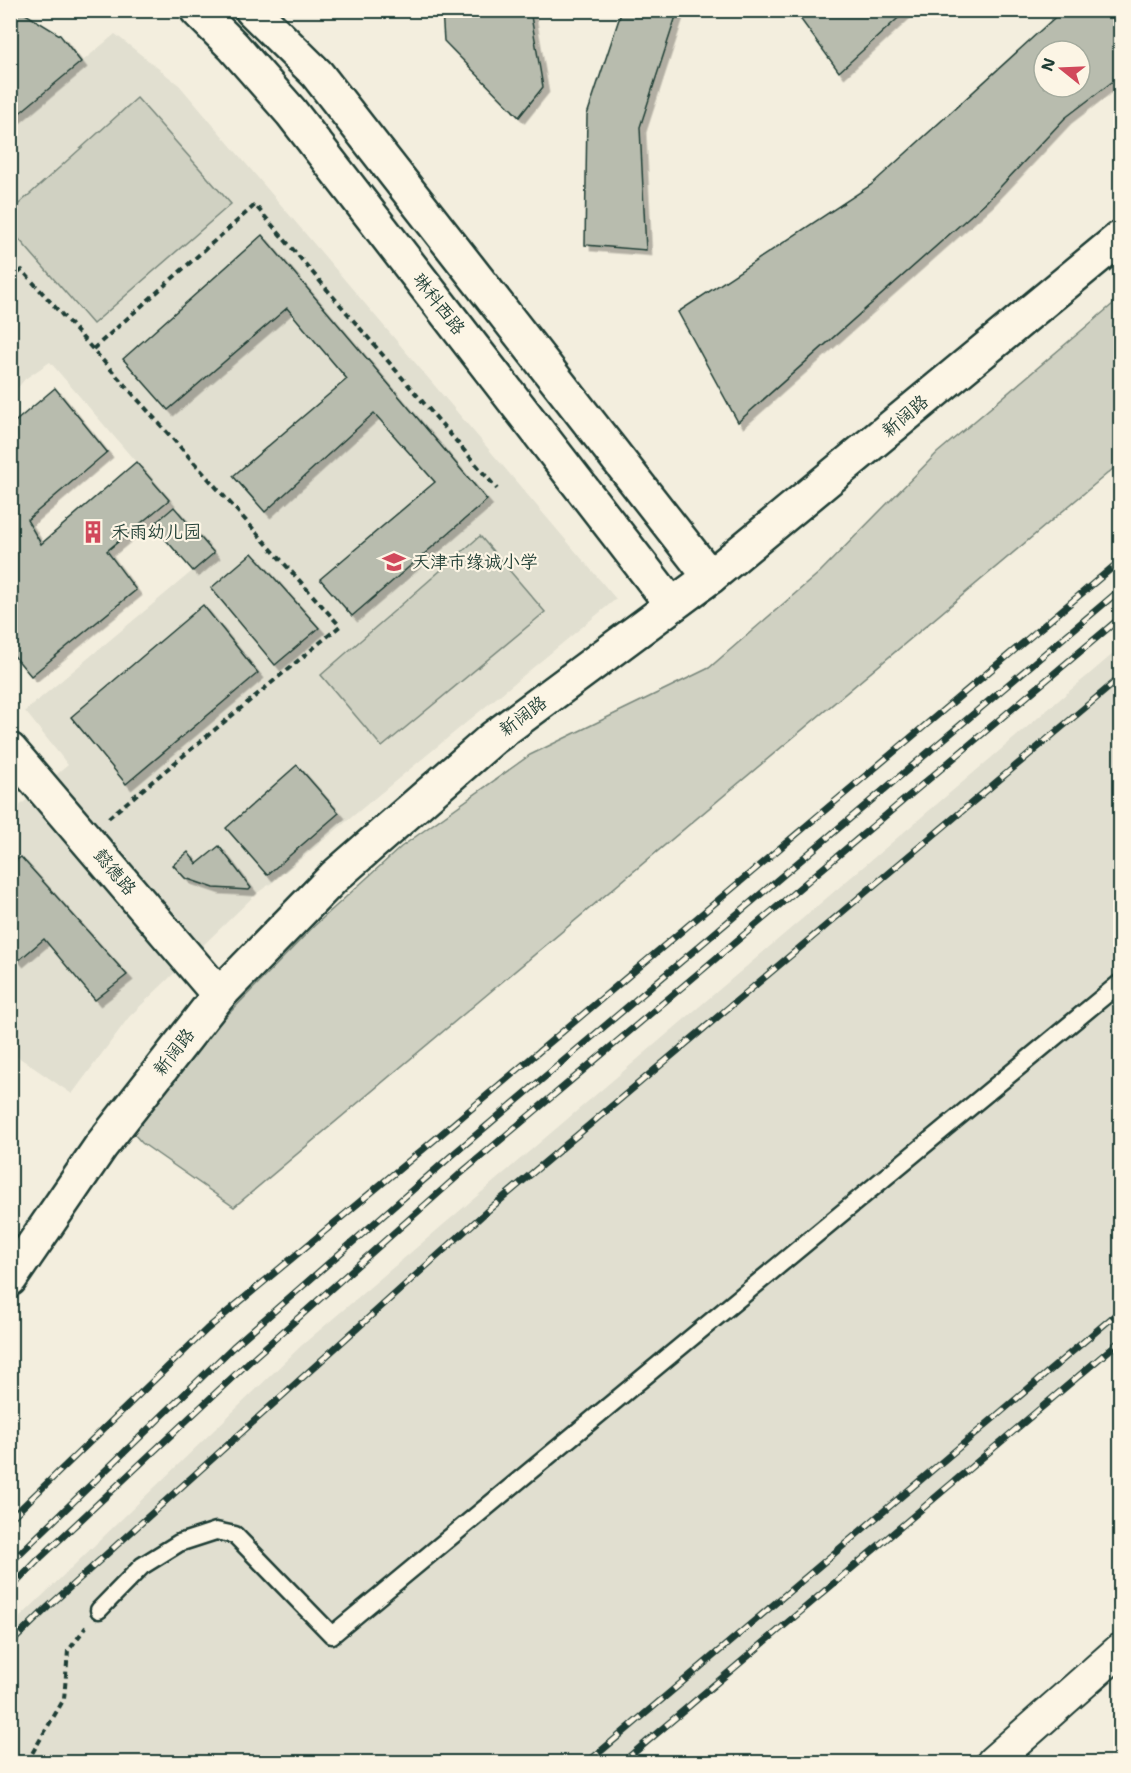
<svg xmlns="http://www.w3.org/2000/svg" width="1131" height="1773" viewBox="0 0 1131 1773" font-family="'Shantell Sans','LXGW WenKai TC',sans-serif">
<style>
.built{fill:#e1dfd0}
.green{fill:#d0d1c2;stroke:#78877b;stroke-width:1.5}
.building{fill:#b8bcae;stroke:#1f3d34;stroke-width:1.5;fill-rule:evenodd;filter:url(#shadow)}
.lines{fill:none;stroke-linecap:round;stroke-linejoin:round}
.service-casing{stroke:#1f3d34;stroke-width:21}
.minor-casing{stroke:#1f3d34;stroke-width:36}
.tertiary-casing{stroke:#1f3d34;stroke-width:38}
.secondary-casing{stroke:#1f3d34;stroke-width:38}
.path{stroke:#1f3d34;stroke-width:4;stroke-dasharray:6 4.5;stroke-linecap:butt}
.service{stroke:#fcf5e5;stroke-width:16}
.minor{stroke:#fcf5e5;stroke-width:32}
.tertiary{stroke:#fcf5e5;stroke-width:33}
.secondary{stroke:#fcf5e5;stroke-width:33}
.rail-casing{stroke:#1f3d34;stroke-width:7}
.rail{stroke:#fcf5e5;stroke-width:4.5;stroke-dasharray:14;stroke-linecap:butt}
.labels{text-anchor:middle;dominant-baseline:central;stroke-width:4.5;stroke-linejoin:round;paint-order:stroke}
.street-label{font-size:18px;fill:#1f3d34;stroke:#fcf5e5}
.poi-label{font-size:18px;fill:#1f3d34;stroke:#fcf5e5;text-anchor:start}
</style>
<defs>
<filter id="shadow"><feDropShadow dx="5.5" dy="5.5" stdDeviation="0" flood-color="#0004"/></filter>
</defs>
<rect width="100%" height="100%" fill="#f3eede"/>
<filter id="ink" filterUnits="userSpaceOnUse"><feTurbulence type="fractalNoise" baseFrequency=".0167" numOctaves="2"/><feDisplacementMap in="SourceGraphic" scale="12" xChannelSelector="R" yChannelSelector="G"/><feConvolveMatrix kernelMatrix="1 2 1 2 8 2 1 2 1" color-interpolation-filters="sRGB"/></filter>
<g filter="url(#ink)">
<g class="built">
<path d="M 115,34 L 179,85 L 616,599 L 273,882 L 257,893 L 129,1017 L 72,1094 L 11,1052 L 11,813 L 68,765 L 25,711 L 214,553 L 50,362 L 25,379 L 11,396 L 11,121 Z"/>
<path d="M 1120,648 L 1120,1335 L 623,1762 L 11,1762 L 11,1626 L 301,1346 Z"/>
</g>
<g class="green">
<path d="M 137,98 L 231,204 L 93,324 L 11,230 L 11,211 Z"/>
<path d="M 1120,298 L 1120,463 L 234,1207 L 142,1143 L 133,1133 L 203,1040 L 314,926 L 401,847 L 530,755 L 709,668 L 820,572 L 937,453 Z"/>
<path d="M 480,536 L 545,612 L 382,747 L 321,675 Z"/>
</g>
<g class="building">
<path d="M 10,10 L 19,10 L 60,35 L 81,62 L 10,121 Z"/>
<path d="M 442,10 L 530,10 L 543,87 L 519,117 L 444,41 Z"/>
<path d="M 622,10 L 678,10 L 640,127 L 646,250 L 585,245 L 587,115 Z"/>
<path d="M 794,10 L 907,10 L 839,72 Z"/>
<path d="M 1063,10 L 1120,10 L 1120,76 L 1065,118 L 987,201 L 738,422 L 678,312 L 871,185 ZM 1044,51 L 1080,51 L 1080,87 L 1044,87 Z"/>
<path d="M 262,235 L 487,500 L 352,616 L 320,579 L 435,482 L 374,413 L 265,512 L 233,476 L 347,379 L 287,308 L 168,410 L 123,359 Z"/>
<path d="M 55,388 L 107,452 L 27,520 L 41,544 L 136,462 L 169,500 L 107,551 L 136,590 L 31,676 L 10,651 L 10,426 Z"/>
<path d="M 174,507 L 214,553 L 193,571 L 153,525 Z"/>
<path d="M 252,553 L 319,628 L 275,665 L 211,588 Z"/>
<path d="M 203,605 L 258,673 L 126,784 L 71,717 Z"/>
<path d="M 297,765 L 339,813 L 267,875 L 226,828 Z"/>
<path d="M 219,846 L 251,888 L 249,890 L 214,888 L 185,878 L 173,865 L 188,852 L 197,864 Z"/>
<path d="M 21,857 L 127,975 L 95,1000 L 44,939 L 18,961 L 10,951 L 10,865 Z"/>
</g>
<g class="lines">
<g class="service-casing">
<path id="service" d="M 99,1610 L 142,1566 L 179,1543 L 216,1531 L 235,1535 L 332,1635 L 1120,983"/>
</g>
<g class="minor-casing">
<path id="minor" d="M 993,1762 L 1120,1650"/>
</g>
<g class="tertiary-casing">
<g id="tertiary">
<path d="M 197,10 L 233,46 L 291,112 L 672,605"/>
<path d="M 252,10 L 317,74 L 710,577"/>
<path d="M 10,750 L 219,995"/>
</g>
</g>
<g class="secondary-casing">
<path id="secondary" d="M 10,1279 L 101,1146 L 219,995 L 334,877 L 493,738 L 710,577 L 1120,238"/>
</g>
<g class="path">
<path d="M 10,280 L 22,270 L 340,626 L 107,819"/>
<path d="M 93,349 L 255,205 L 497,489"/>
<path d="M 27,1762 L 64,1699 L 68,1651 L 86,1627"/>
</g>
<use href="#service" class="service"/>
<use href="#minor" class="minor"/>
<use href="#tertiary" class="tertiary"/>
<use href="#secondary" class="secondary"/>
<g class="rail-casing">
<g id="rail">
<path d="M 10,1519 L 207,1329 L 433,1141 L 1120,561"/>
<path d="M 10,1563 L 233,1347 L 450,1157 L 1120,590"/>
<path d="M 10,1589 L 40,1558 L 251,1360 L 460,1174 L 1120,618"/>
<path d="M 10,1644 L 48,1607 L 486,1212 L 1120,678"/>
<path d="M 588,1762 L 1120,1311"/>
<path d="M 623,1762 L 1120,1341"/>
</g>
</g>
<use href="#rail" class="rail"/>
</g>
</g>
<defs>
<g id="building-bare" transform="scale(1.8)"><path d="M-4-6H4V6H1V3H-1V6H-4ZM-2.5-4.3h1.7v1.8h-1.7ZM.8-4.3h1.7v1.8H.8ZM-2.5-1h1.7V.8h-1.7ZM.8-1h1.7V.8H.8Z" fill="#d1495b" stroke="#fcf5e5" stroke-width="2.5" paint-order="stroke"/></g>
<g id="school-bare" transform="scale(1.8)"><path d="M0-5L7-2L0 1L-7-2ZM-4 1L0 2.5L4 1V4Q0 6-4 4Z" fill="#d1495b" stroke="#fcf5e5" stroke-width="2.5" paint-order="stroke"/></g>
</defs>
<g fill-rule="evenodd">
<use href="#building-bare" x="93" y="532"/>
<use href="#school-bare" x="394" y="562"/>
</g>
<g class="labels">
<g class="street-label">
<text transform="translate(439 304) rotate(52)">琳科西路</text>
<text transform="translate(905 416) rotate(-40)">新阔路</text>
<text transform="translate(523 716) rotate(-37)">新阔路</text>
<text transform="translate(115 872) rotate(50)">懿德路</text>
<text transform="translate(174 1052) rotate(-52)">新阔路</text>
</g>
<g class="poi-label">
<text x="111" y="532">禾雨幼儿园</text>
<text x="412" y="562">天津市缘诚小学</text>
</g>
</g>
<rect width="1131" height="1773" fill="none" stroke="#fcf5e5" stroke-width="36"/>
<rect x="18" y="18" width="1095" height="1737" fill="none" stroke="#1f3d34" stroke-width="2" filter="url(#ink)"/>
<g transform="translate(1062 69) rotate(288)"><circle r="28" fill="#fcf5e5" stroke="#a4ab9e" stroke-width="1.5"/>
<path d="M0-4.5L10 22L0 15L-10 22Z" fill="#d1495b"/>
<text y="-9" font-size="16" font-weight="bold" text-anchor="middle" fill="#1f3d34">N</text>
</g>
</svg>
